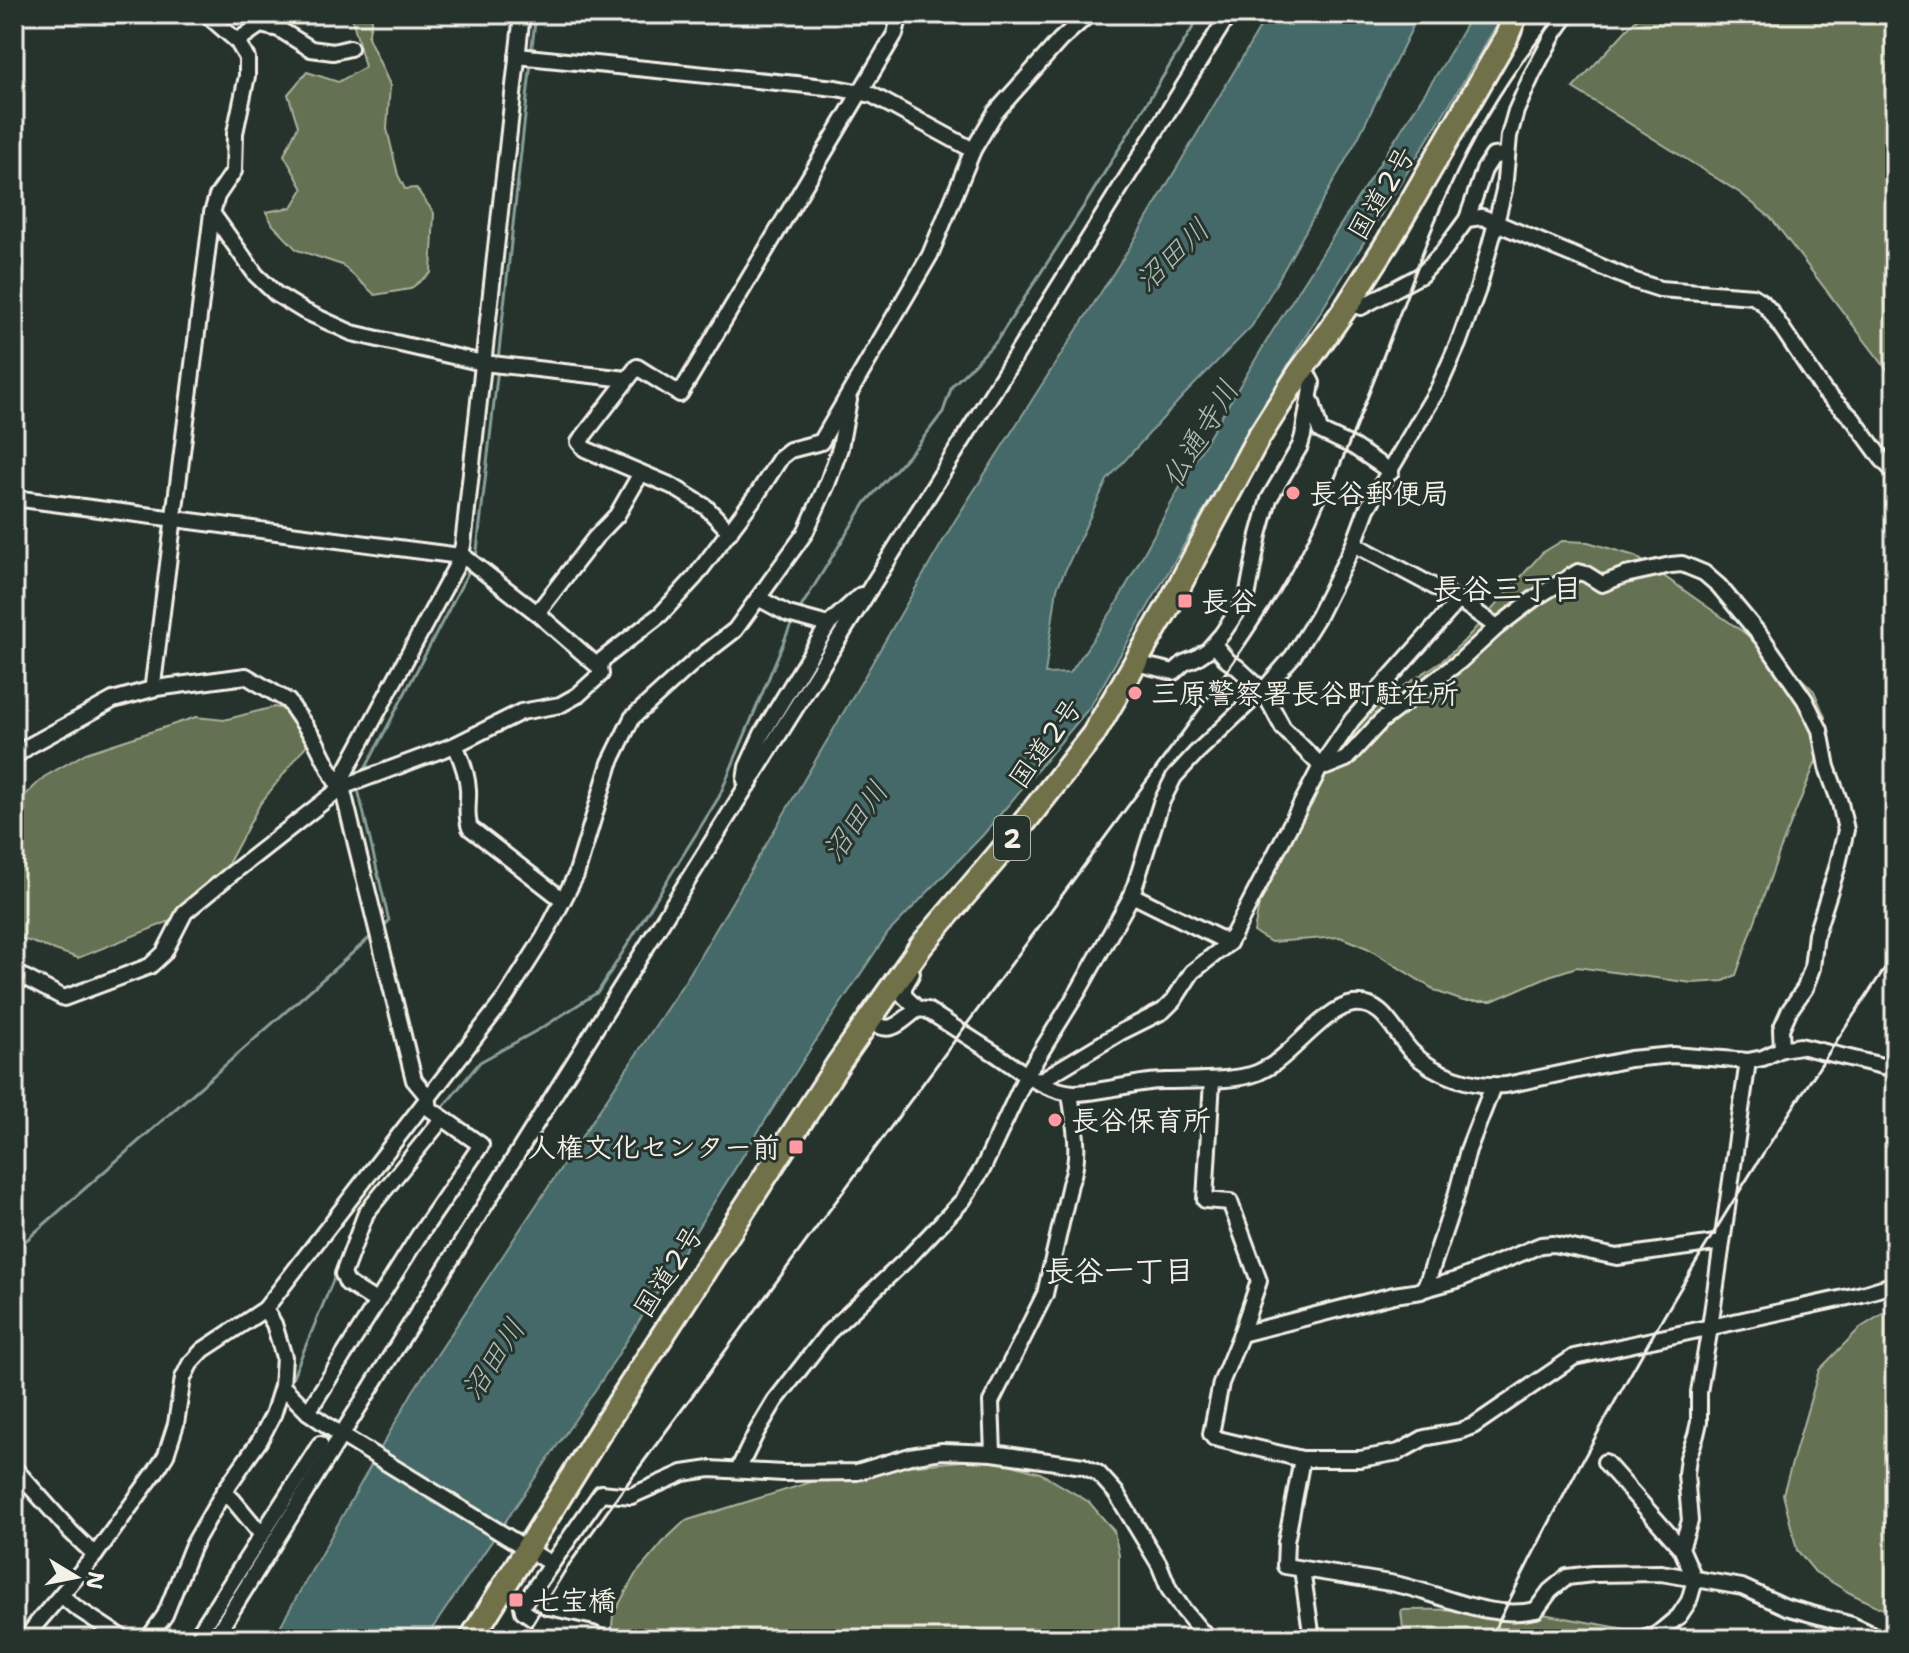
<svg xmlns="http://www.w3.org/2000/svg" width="1909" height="1653" viewBox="0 0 1909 1653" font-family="'Shantell Sans','Klee One',sans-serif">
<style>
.green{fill:#657152;stroke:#acb19d;stroke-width:2}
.water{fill:#446967;stroke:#8a9f9b;stroke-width:2}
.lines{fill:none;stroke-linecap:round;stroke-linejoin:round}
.stream{stroke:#8a9f9b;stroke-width:3}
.minor-casing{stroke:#f4f1e8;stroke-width:20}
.highway-casing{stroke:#f4f1e8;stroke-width:28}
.minor{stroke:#26332d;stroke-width:14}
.highway{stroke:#70704a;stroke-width:22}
.rail{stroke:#f4f1e8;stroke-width:3}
.poi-dot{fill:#ff9aa2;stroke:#26332d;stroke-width:3}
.labels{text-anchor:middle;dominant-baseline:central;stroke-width:6;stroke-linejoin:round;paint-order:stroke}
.shield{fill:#26332d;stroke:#b6b8b0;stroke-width:2}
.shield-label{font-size:26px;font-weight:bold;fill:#f4f1e8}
.street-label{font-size:28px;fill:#f4f1e8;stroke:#26332d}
.poi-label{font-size:28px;font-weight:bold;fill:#f4f1e8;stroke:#26332d;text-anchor:start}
.water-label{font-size:30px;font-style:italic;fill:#aebbb4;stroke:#26332d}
.neighbourhood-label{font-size:30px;font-weight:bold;fill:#f4f1e8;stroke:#26332d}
</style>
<rect width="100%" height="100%" fill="#26332d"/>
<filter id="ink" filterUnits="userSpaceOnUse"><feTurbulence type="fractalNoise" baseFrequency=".0125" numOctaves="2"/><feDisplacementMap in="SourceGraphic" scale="16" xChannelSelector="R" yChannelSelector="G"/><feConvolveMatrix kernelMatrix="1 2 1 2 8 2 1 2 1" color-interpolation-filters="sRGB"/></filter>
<g filter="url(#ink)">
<g class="green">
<path d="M 351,14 L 373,14 L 368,37 L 390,85 L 387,129 L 398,175 L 405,189 L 416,188 L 434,213 L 431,273 L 410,289 L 375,295 L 342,265 L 297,250 L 273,225 L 266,212 L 292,207 L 303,189 L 284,155 L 298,126 L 288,94 L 307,72 L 338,82 L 365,67 Z"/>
<path d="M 1641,14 L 1895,14 L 1895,380 L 1771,218 L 1740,193 L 1573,88 Z"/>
<path d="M 1562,541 L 1588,542 L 1635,556 L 1783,660 L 1814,691 L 1825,717 L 1819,754 L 1780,850 L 1736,975 L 1724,981 L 1692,983 L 1577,967 L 1549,976 L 1492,1001 L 1463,1001 L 1438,992 L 1367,948 L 1340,937 L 1271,942 L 1254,932 L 1262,887 L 1312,804 L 1340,741 L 1362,714 L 1443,660 L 1464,641 L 1542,553 Z"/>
<path d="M 274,707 L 301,713 L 316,733 L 260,804 L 220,879 L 173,920 L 78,958 L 14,936 L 14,806 L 44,777 L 86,753 L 196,717 L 224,720 Z"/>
<path d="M 1895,1306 L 1895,1615 L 1850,1593 L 1815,1572 L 1797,1550 L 1783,1494 L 1819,1370 L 1860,1328 Z"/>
<path d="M 972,1460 L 1005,1463 L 1040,1473 L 1089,1502 L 1114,1531 L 1119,1555 L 1119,1639 L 611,1639 L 613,1615 L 635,1575 L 664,1541 L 685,1521 L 844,1472 Z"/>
<path d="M 1515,1609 L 1681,1639 L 1412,1639 L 1403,1629 L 1401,1610 Z"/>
</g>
<path class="water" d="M 1268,14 L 1419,14 L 1358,138 L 1252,326 L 1183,396 L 1107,480 L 1057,588 L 1045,674 L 1070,673 L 1114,608 L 1191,467 L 1272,332 L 1444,63 L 1472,14 L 1503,14 L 1460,87 L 1294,355 L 1090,707 L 983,835 L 888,933 L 809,1051 L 602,1380 L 425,1639 L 273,1639 L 413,1391 L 689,975 L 831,734 L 954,522 L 1130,247 Z"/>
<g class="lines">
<g class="stream">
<path d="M 531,54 L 536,14"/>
<path d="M 498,360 L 531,62"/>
<path d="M 476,559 L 498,368"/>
<path d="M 798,612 L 866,502 L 918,445 L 943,412 L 952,386 L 996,342 L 1089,198 L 1201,14"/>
<path d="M 362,775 L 470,569"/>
<path d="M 357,785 L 389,921 L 383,927"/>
<path d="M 440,1111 L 480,1062 L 545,1026 L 598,992 L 719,797 L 792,622"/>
<path d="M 14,1251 L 374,934"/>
<path d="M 289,1386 L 337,1271"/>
<path d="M 187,1579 L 211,1528"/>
</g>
<g class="minor-casing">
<g id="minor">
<path d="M 237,41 L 260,25 L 279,29 L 311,49 L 333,52 L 350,48"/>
<path d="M 517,56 L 836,88 L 872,95 L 973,150"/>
<path d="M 212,213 L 256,275 L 276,294 L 304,311 L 352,333 L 483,363 L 627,379"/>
<path d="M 1467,219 L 1484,170 L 1493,156 L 1506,155"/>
<path d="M 1349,303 L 1361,307 L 1421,275 L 1443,252 L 1467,219 L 1482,217 L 1635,281 L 1660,289 L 1753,296 L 1763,303 L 1771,312 L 1824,391 L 1853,419 L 1882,459 L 1895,473"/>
<path d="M 1312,402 L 1320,431 L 1354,447 L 1391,472"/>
<path d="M 14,498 L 460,556 L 466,558 L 537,613 L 600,668"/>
<path d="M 730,532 L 706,507 L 672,486 L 585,449 L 579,442 L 637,367 L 680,394 L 895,34 L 900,14"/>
<path d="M 1354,544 L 1459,600 L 1497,627"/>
<path d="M 758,598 L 788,614 L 828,625"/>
<path d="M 537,613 L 595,538 L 617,515 L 641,473"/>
<path d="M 1217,648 L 1228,661 L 1237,667 L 1263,691 L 1283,728 L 1321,766 L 1326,767 L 1346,759 L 1381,721 L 1459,662 L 1497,627 L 1535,598 L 1578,572 L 1586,574 L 1602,584 L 1625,575 L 1671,565 L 1682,564 L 1704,573 L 1719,586 L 1763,639 L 1805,700 L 1820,730 L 1827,767 L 1840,803 L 1846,830 L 1837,868 L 1816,934 L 1812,968 L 1805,988 L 1789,1011 L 1781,1029 L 1782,1049"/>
<path d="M 1135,663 L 1174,672 L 1184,663 L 1196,658 L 1208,650 L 1222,634 L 1247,597 L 1259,535 L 1269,499 L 1300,446 L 1303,436 L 1312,383 L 1309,377 L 1300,372"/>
<path d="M 156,688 L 153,684 L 212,213 L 217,196 L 234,171 L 235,133 L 247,76 L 247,58 L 237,41 L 206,14"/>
<path d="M 455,745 C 462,760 467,773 468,789 C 469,803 465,814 470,828 L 563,900"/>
<path d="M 14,757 L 29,746 L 113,700 L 156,688 L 246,676 L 288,701 L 315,740 L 335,780 L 342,787"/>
<path d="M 750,783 L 745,780 L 747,767 L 762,734 L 828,625 L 861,595"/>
<path d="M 1132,895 L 1229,943"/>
<path d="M 14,972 L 64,998 L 150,966 L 164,953 L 185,912 L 230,875 L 342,787 L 455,745 L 521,712 L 560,705 L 578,695 L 601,674 L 600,668 L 602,660 L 661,614 L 695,577 L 758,493 L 781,457 L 790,450 L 821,442 L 930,255 L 973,150 L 995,113 L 1060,40 L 1089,14"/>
<path d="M 912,973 L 904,987 L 904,996 L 918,1009"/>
<path d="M 869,1021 C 893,1036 898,1023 918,1009 L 927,1010 C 949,1024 971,1039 994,1053 C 1017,1068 1045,1092 1074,1093 C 1105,1093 1134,1081 1164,1081 C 1188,1080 1241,1082 1261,1071 C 1266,1068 1272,1066 1276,1062 C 1297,1047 1329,1007 1353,1004 C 1384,1000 1394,1033 1411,1051 C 1435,1076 1473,1087 1506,1085 L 1630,1059 L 1673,1055 L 1748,1061 L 1763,1058 L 1782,1049 L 1800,1046 L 1895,1069"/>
<path d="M 1212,1080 L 1205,1200 L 1230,1202 L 1259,1281 L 1241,1334 L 1221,1383 L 1211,1434 L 1214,1438 L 1302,1459 L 1360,1459 L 1399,1452 L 1424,1438 L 1460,1431 L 1473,1426 L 1574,1357 L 1862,1294 L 1895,1284"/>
<path d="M 1038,1082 L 1121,1032 L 1163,1011 L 1174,1000 L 1192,972 L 1229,943 L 1321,766 L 1352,720 L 1459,600"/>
<path d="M 1421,1290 L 1457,1280 L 1541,1245 L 1553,1244 L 1617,1257 L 1722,1242"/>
<path d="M 377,1302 L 347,1283 L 343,1274 L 366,1213 L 442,1119"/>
<path d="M 1241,1334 L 1394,1295 L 1421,1291 L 1427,1283 L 1456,1196 L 1468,1150 L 1493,1086"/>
<path d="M 282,1386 L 308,1412 L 341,1435 L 550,1563"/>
<path d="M 308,1412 L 418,1237 L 481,1145 L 430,1109 L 428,1097 L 414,1080 L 342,787 L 342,778 L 459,561 L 463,545 L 522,14"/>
<path d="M 993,1453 L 991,1402 L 1045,1294 L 1070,1184 C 1082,1155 1074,1123 1070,1093"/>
<path d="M 1302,1459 L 1286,1542 L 1285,1566 C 1320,1572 1355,1577 1390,1583 C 1440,1592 1485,1621 1536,1610 L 1550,1591 L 1567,1577 L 1593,1574 L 1661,1573 L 1742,1587 L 1786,1607 L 1852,1625 L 1881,1639"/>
<path d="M 1605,1462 L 1681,1548"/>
<path d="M 14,1468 L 71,1532 L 95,1555"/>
<path d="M 738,1470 L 757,1431 L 775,1401 L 828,1333 L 908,1258 L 963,1200 L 983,1168 L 1027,1074 L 1079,990 L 1132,895 L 1161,803 L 1174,777 L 1196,753 L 1267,686 L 1293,656 L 1318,616 L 1354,544 L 1367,509 L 1438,389 L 1458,344 L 1478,289 L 1496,223 L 1504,190 L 1509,136 L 1516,111 L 1533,73 L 1555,32 L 1568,14"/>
<path d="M 223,1493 L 233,1500 L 262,1535"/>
<path d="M 1302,1569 L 1312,1639"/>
<path d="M 61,1595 L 75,1607 L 124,1639"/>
<path d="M 26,1639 L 37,1623 L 95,1555 L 156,1471 L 166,1455 L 176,1424 L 183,1378 L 190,1364 L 203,1350 L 265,1309 L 506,997 L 544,937 L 576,875 L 610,763 L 632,718 L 695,661 L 735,630 L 805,533 L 828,482 L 840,448 L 849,400"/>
<path d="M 148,1639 L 165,1615 L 192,1547 L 223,1493 L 260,1440 L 273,1415 L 282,1386 L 284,1357 L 274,1324 L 265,1309"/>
<path d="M 195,1639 L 320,1444"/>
<path d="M 214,1639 L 1229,14"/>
<path d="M 534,1639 L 542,1624"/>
<path d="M 604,1639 L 593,1634 L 548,1624 L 542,1624 L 523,1611 L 522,1606 L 601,1493 L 631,1496 L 683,1473 L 710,1469 L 783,1473 L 857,1472 L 910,1456 L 942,1451 L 993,1453 L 1083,1466 L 1098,1473 L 1116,1493 L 1159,1564 L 1169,1589 L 1182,1608 L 1200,1630 L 1212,1639"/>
<path d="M 1624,1639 L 1654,1637 L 1679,1616 L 1689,1601 L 1695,1580 L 1681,1548 L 1690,1521 L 1686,1474 L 1688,1458 L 1696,1435 L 1699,1422 L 1699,1392 L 1710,1327 L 1748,1061"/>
</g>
</g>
<g class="highway-casing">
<path id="highway" d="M 471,1639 L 600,1432 L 838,1064 L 921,946 L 1001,852 L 1093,735 L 1169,605 L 1258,438 L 1300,372 L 1349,303 L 1388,242 L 1506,38 L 1516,14"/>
</g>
<use href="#minor" class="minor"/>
<use href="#highway" class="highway"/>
<g class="rail">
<path d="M 523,1639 L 568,1566 L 619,1495 L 1179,737 C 1229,669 1281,599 1316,522 C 1346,455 1372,386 1398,318 C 1414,277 1428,234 1447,194 C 1476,129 1513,68 1560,14"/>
<path d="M 1490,1639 C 1558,1501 1633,1365 1713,1234 C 1771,1139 1833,1046 1895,953"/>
</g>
</g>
</g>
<g class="poi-dot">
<circle cx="1293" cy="493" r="8"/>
<rect x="1177" y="593" width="16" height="16" rx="4"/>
<circle cx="1135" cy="693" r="8"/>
<circle cx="1055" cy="1120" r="8"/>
<rect x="788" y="1139" width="16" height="16" rx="4"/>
<rect x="508" y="1592" width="16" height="16" rx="4"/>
</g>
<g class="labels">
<rect class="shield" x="994" y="816" width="36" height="44" rx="6"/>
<g class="shield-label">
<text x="1012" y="838">2</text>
</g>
<g class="street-label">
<text transform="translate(1381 193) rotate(-59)">国道2号</text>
<text transform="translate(1045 743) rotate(-54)">国道2号</text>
<text transform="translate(668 1271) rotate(-57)">国道2号</text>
</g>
<g class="poi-label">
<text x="1309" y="493">長谷郵便局</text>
<text x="1201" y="601">長谷</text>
<text x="1151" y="693">三原警察署長谷町駐在所</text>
<text x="1071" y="1120">長谷保育所</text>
<text x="780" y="1147" text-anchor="end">人権文化センター前</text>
<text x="532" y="1600">七宝橋</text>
</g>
<g class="water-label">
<text transform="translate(1172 255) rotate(-44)">沼田川</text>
<text transform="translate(1200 434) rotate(-59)">仏通寺川</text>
<text transform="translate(855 821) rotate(-55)">沼田川</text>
<text transform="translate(493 1359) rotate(-57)">沼田川</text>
</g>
<g class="neighbourhood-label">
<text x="1507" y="588">長谷三丁目</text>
<text x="1119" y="1270">長谷一丁目</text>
</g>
</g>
<rect width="1909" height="1653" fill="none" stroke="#26332d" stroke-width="48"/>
<rect x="24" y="24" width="1861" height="1605" fill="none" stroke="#f4f1e8" stroke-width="3" filter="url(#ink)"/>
<g transform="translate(76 1577) rotate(100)" stroke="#26332d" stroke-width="6" paint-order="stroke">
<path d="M0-6L14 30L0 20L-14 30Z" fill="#f4f1e8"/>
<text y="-12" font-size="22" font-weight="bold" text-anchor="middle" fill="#f4f1e8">N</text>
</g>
</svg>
